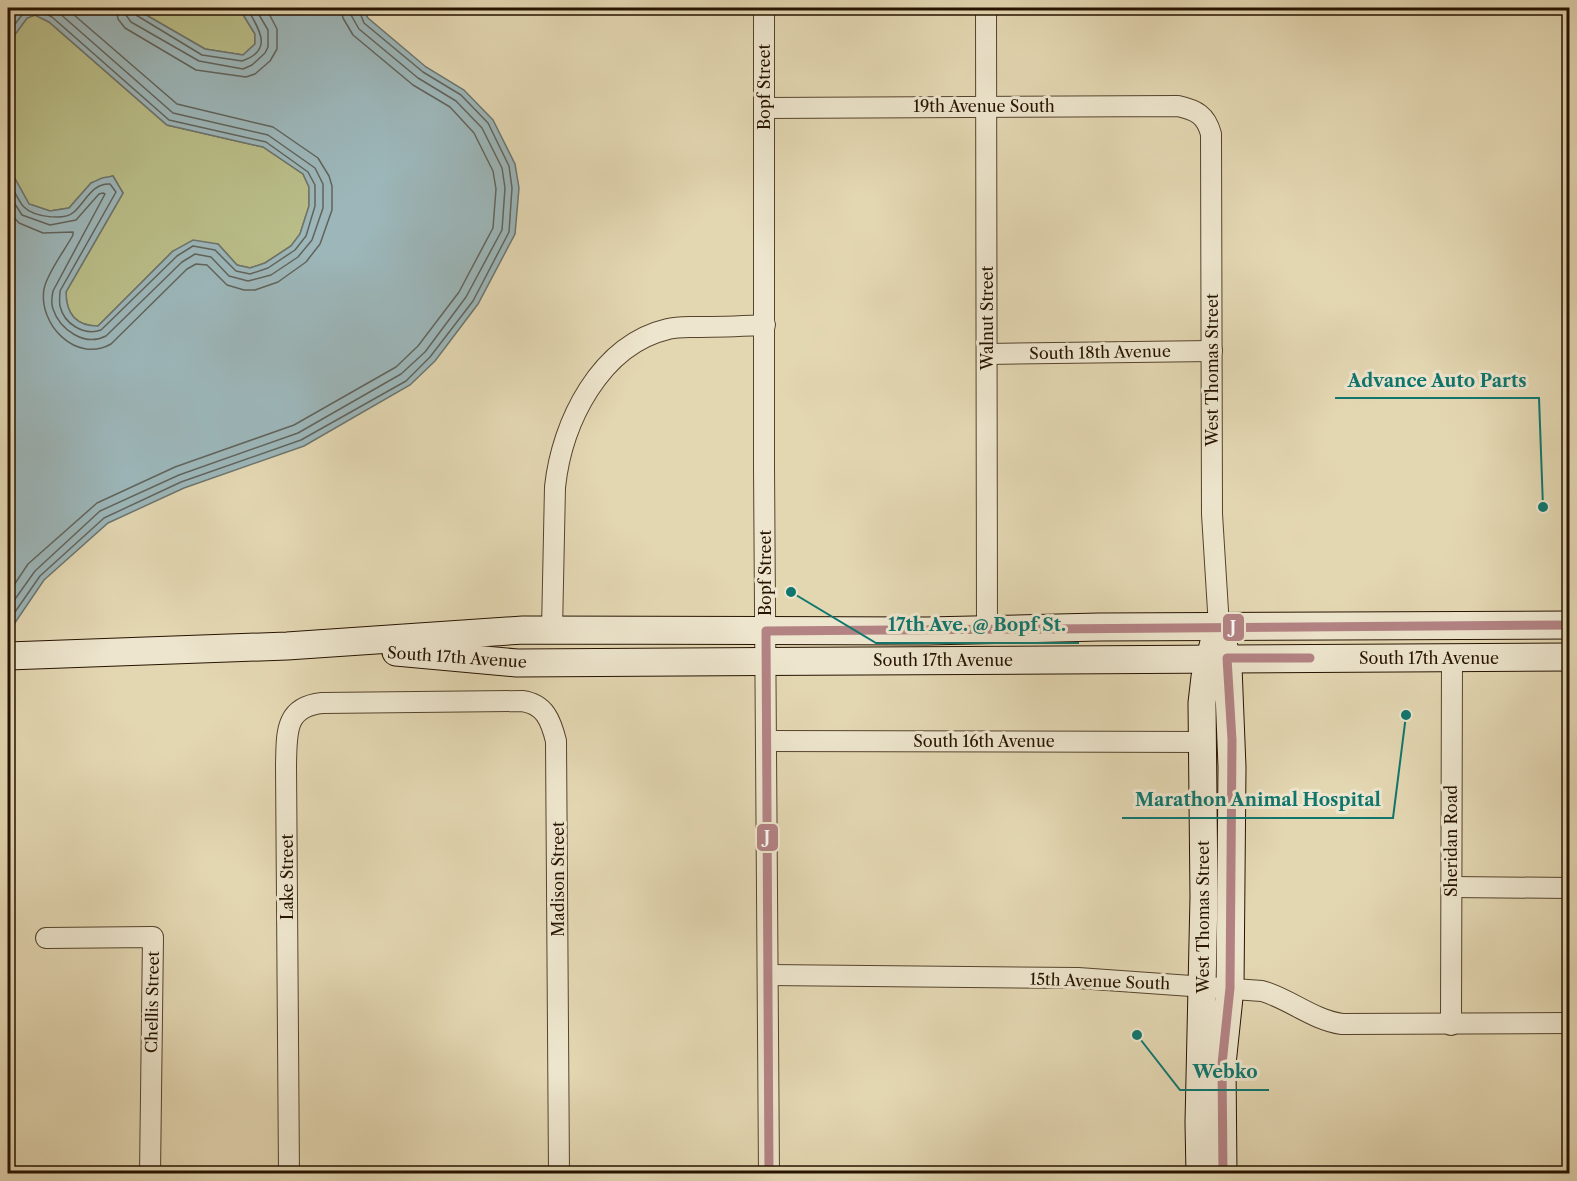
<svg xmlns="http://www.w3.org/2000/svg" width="1577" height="1181" viewBox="0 0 1577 1181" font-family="'Libre Caslon Text',serif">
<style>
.green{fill:#b9bd88;stroke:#706844;stroke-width:1.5}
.water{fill:#9cb6b9;stroke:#6d756f;stroke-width:1.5}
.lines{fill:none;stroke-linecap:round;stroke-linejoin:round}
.shore{stroke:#61645c;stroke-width:1.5}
.street-casing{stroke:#55442c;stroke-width:22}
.secondary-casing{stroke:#261300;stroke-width:29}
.street{stroke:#ede5cd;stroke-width:20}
.secondary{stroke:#ede5cd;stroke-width:27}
.bus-1-casing{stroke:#ede5cd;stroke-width:14}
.bus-1{stroke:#b38384;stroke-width:9}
.labels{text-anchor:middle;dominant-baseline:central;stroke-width:6;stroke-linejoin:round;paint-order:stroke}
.street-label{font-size:16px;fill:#261300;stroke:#ede5cd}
.leader{fill:none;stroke:#0f766e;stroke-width:2}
.callout-dot{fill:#0f766e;stroke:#ede5cd;stroke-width:2}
.callout-label{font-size:18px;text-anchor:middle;font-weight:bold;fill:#0f766e;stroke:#ede5cd;stroke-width:6;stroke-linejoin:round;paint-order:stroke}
.line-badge{stroke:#ede5cd;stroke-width:2}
.badge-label{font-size:16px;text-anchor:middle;font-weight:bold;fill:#fff}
</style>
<rect width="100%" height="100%" fill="#e3d7b2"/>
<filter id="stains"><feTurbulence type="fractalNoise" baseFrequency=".00333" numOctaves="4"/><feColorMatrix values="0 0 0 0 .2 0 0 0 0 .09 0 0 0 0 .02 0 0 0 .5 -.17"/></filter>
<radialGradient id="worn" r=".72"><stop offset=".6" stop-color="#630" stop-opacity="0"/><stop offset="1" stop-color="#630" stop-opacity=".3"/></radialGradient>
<g class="green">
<path d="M 134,8 L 239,8 L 255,34 L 255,44 L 243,55 L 205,49 Z"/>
<path d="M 35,15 L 49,22 L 167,125 L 263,147 L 303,174 L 309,187 L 309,206 L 300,234 L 291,246 L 265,263 L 250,268 L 237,265 L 218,244 L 173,251 L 98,326 C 76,326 66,314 66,292 L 123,193 L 113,176 L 91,183 L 69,208 L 50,211 L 29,204 L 8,166 L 8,44 L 27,18 Z"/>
</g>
<path class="water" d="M 8,8 L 134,8 L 205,49 L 243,55 L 255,44 L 255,34 L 239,8 L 362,8 L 368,18 L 426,67 L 464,90 L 493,120 L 515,164 L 519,188 L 515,234 L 478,304 L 435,361 L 410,385 L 304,446 L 184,488 L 108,523 L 44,580 L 8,633 L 8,166 L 29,204 L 50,211 L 69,208 L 91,183 L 102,178 L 113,176 L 123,193 L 66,292 C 66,314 76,326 98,326 L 173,251 L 193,240 L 218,244 L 237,265 L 250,268 L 265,263 L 291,246 L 300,234 L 309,206 L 309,187 L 303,174 L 263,147 L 167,125 L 49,22 L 35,15 L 27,18 L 8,44 Z"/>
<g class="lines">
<g class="shore">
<path d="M 116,8 L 118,19 L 125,28 L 196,70 L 246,77 L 255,74 L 270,61 L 277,49 L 277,29 L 266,8"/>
<path d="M 125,8 L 126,15 L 131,22 L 199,61 L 243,69 L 252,65 L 265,53 L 268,47 L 268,30 L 255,8"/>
<path d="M 132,8 L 136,15 L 202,55 L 242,61 C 275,50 258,28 247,8"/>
<path d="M 8,34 C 24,13 25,2 52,17 L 169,120 L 266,142 L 308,172 L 315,185 L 315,206 L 306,236 L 295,250 L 268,268 L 250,274 L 236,271 L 215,250 L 193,246 L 177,256 L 101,330 C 84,336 64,324 60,306 C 59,301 60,295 60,291 L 116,192 L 110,184 C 92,183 86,201 74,212 C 64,221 34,217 24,207 C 17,200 13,187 8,178"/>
<path d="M 8,193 L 22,215 L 50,225 L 76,220 L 99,194 L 103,193 L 105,194 L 53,291 C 52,296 51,304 53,309 C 60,330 85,347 106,336 L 182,262 L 195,254 L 211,257 L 229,276 L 248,281 L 271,275 L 298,257 L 312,240 L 323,208 L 323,184 L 315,168 L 268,135 L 173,113 L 58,12 L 50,8"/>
<path d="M 8,211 L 19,223 L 43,233 L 73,232 L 73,235 C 65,250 47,273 44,289 C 38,324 76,364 111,344 L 187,269 L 196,264 L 207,265 L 227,285 L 244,290 L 255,290 L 278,282 L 306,262 L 320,244 L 332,210 L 332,186 L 329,176 L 318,158 L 273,127 L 177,104 L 66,8"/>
<path d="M 8,594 L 28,564 L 97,503 L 175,467 L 294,425 L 396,367 L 418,346 L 459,292 L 493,228 L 496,189 L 493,171 L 474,133 L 450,107 L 413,85 L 353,35 L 343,18 L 341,8"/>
<path d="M 8,609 L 35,571 L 100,511 L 179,475 L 298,433 L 401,374 L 425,352 L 466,297 L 502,230 L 505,188 L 502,168 L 482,128 L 456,101 L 418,78 L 359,29 L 351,15 L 350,8"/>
<path d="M 8,622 L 40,576 L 104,518 L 181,482 L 301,440 L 406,381 L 430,357 L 473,301 L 509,232 L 512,188 L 509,166 L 488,123 L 461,95 L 423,72 L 364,23 L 358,8"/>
</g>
<g class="street-casing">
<g id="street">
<path d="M 764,8 L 764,467 L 769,1174"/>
<path d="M 986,8 L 987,629"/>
<path d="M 764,108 L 1178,106 C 1196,110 1206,115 1211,134 L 1212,514 L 1219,627"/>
<path d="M 987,354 L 1212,351"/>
<path d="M 552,630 L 555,487 C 562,422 600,345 668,329 C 678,326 690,327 700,327 C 722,327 743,326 765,325"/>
<path d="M 766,741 L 1203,742"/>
<path d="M 1452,887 L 1570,888"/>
<path d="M 46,938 L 153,937 L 150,1174"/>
<path d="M 768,975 L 1078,978 L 1262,991 C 1290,999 1313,1020 1342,1024 L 1570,1023"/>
<path d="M 1451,1025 L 1452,658"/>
<path d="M 289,1174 L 286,764 C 287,734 284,707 322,703 L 522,701 C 545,704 551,721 556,741 L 559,1174"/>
</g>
</g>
<g class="secondary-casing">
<g id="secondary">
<path d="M 396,652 L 517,663 L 1570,657"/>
<path d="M 8,656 L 287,646 L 523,630 L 927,631 L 1099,627 L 1570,625"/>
<path d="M 1200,1174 L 1199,1123 L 1204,897 L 1202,703 L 1205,677 L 1214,642"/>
<path d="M 1223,1174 L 1222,1064 L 1230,988 L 1232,767 L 1228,667 L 1223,642"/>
</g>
</g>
<use href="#street" class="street"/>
<use href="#secondary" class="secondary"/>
<g class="bus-1-casing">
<g id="bus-1">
<path d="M 769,1174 L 766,631 L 1570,625"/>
<path d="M 1223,1174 L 1222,1064 L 1230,988 L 1232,740 L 1227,658 L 1310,658"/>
</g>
</g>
<use href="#bus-1" class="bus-1"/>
</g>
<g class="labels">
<g class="street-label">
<text transform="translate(764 87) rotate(-90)">Bopf Street</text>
<text x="984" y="106">19th Avenue South</text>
<text transform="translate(987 318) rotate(-90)">Walnut Street</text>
<text transform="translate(1100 352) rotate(-1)">South 18th Avenue</text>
<text transform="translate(1212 370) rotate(-90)">West Thomas Street</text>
<text transform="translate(765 573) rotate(-90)">Bopf Street</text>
<text transform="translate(457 657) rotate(4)">South 17th Avenue</text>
<text x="1429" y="658">South 17th Avenue</text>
<text x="943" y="660">South 17th Avenue</text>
<text x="984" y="741">South 16th Avenue</text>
<text transform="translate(1451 841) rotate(-90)">Sheridan Road</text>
<text transform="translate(287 877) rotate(-90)">Lake Street</text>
<text transform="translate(558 879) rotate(-90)">Madison Street</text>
<text transform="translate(1203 917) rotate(-90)">West Thomas Street</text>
<text transform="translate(1100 981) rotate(2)">15th Avenue South</text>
<text transform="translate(152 1002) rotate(-89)">Chellis Street</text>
</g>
</g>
<path class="leader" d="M1543 507L1539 398H1335M791 592L876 643H1079M1406 715L1393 818H1122M1137 1035L1180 1090H1269"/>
<g class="callout-dot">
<circle cx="1543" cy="507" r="6"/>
<circle cx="791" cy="592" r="6"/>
<circle cx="1406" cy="715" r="6"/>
<circle cx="1137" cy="1035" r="6"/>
</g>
<g class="callout-label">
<text x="1437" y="387">Advance Auto Parts</text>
<text x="977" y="631">17th Ave. @ Bopf St.</text>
<text x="1258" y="806">Marathon Animal Hospital</text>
<text x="1225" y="1078">Webko</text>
</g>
<g class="line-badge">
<rect x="1222" y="613" width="23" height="29" rx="6" fill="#b38384"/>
<rect x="756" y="823" width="23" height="29" rx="6" fill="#b38384"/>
</g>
<g class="badge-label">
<text x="1233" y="633">J</text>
<text x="767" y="843">J</text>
</g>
<rect width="1577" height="1181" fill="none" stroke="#e3d7b2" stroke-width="30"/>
<rect x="9" y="9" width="1559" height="1163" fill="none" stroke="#261300" stroke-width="3"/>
<rect x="15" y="15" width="1547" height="1151" fill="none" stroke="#261300" stroke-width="1.5"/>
<rect width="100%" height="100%" filter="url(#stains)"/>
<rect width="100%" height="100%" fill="url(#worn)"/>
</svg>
